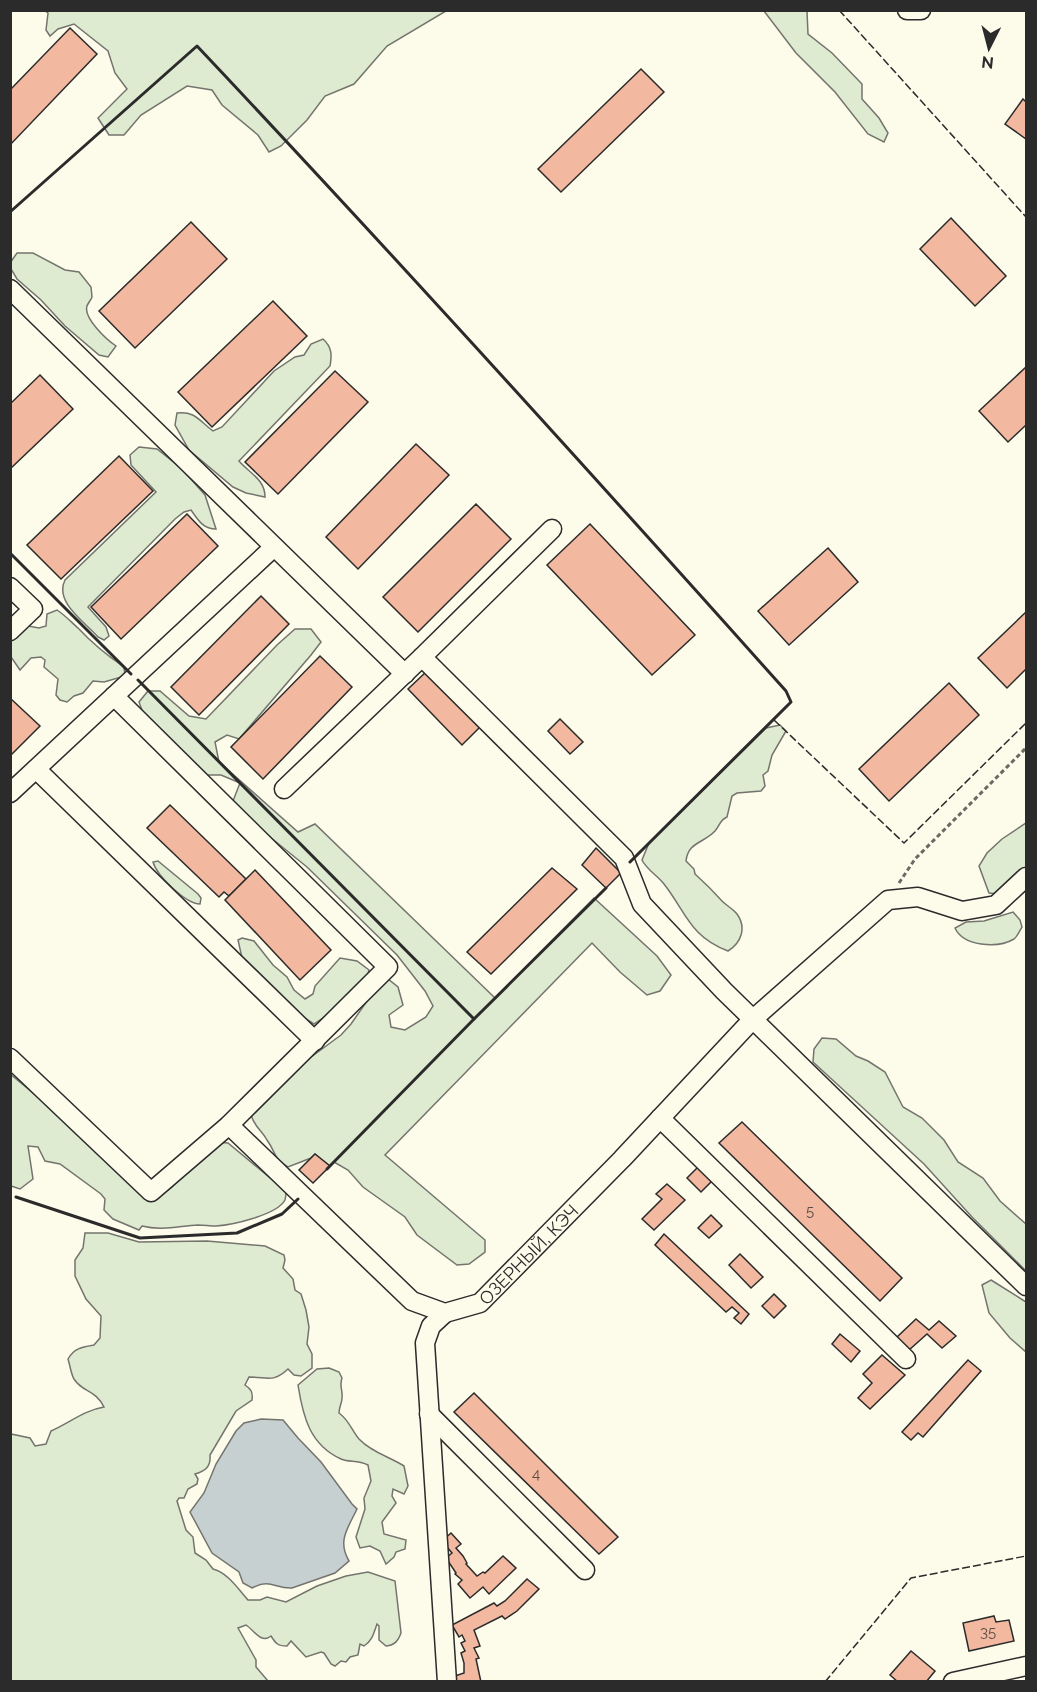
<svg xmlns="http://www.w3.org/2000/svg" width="1037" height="1692" viewBox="0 0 1037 1692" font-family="Raleway,sans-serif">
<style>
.green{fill:#deebd1;stroke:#74746e;stroke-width:1.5}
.water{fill:#c7d0d0;stroke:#74746e;stroke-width:1.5}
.building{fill:#f2b8a0;stroke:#2b2b2b;stroke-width:1.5}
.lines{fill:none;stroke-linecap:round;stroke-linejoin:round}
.minor-casing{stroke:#2b2b2b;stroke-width:21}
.path{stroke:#6a6964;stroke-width:3;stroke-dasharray:4.5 3;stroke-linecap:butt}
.minor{stroke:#fdfbea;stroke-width:18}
.fence{stroke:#2b2b2b;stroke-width:1.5;stroke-dasharray:8 3;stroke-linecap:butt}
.wall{stroke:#2b2b2b;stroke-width:3}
.labels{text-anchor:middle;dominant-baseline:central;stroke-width:4.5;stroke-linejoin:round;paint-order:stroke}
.number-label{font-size:15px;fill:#5d4e48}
.street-label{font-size:18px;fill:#2b2b2b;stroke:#fdfbea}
</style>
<rect width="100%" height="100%" fill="#fdfbea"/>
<g class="green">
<path d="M 45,11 L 446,11 L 387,46 L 354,84 L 325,96 L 307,120 L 281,146 L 269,152 L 258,135 L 222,105 L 212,90 L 187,86 L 141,115 L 124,135 L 109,135 L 98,118 L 127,89 L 115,73 L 108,51 L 74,24 L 58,29 L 50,36 L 46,30 L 48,13 Z"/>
<path d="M 764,11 L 807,11 L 808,34 L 832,53 L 862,84 L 862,99 L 879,118 L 888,133 L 884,142 L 868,134 L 835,92 L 796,53 Z"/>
<path d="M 17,253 L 33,253 L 65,270 L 79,272 L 91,287 L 92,297 C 92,298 87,305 87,306 C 83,318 107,340 116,346 L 108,357 L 99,355 L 65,326 L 41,300 L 17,279 L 11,269 L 10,263 Z"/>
<path d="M 323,339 C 332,347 332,355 330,366 L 239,461 C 249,473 265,479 265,497 L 246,493 L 233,487 L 189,450 L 175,425 L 177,413 C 196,411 199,421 213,431 L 222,427 L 274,371 L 295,357 L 304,355 L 311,344 Z"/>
<path d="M 139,447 L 157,449 L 181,468 L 205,495 L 216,529 C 203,529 198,520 191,510 L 184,512 L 175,519 L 88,607 L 106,627 L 109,636 L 104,640 L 98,637 C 85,622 54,602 65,580 L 156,492 L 131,465 L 130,455 Z"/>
<path d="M 57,610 C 66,616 71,622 79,629 C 92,643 108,656 124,667 L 125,676 L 104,682 L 93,681 L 83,693 L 74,696 L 67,702 L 60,700 L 56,695 L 58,679 L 44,667 L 45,660 L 41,657 L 31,658 L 20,670 L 11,657 L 10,632 L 23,625 L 39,628 L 46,626 L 47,614 Z"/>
<path d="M 295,629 L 311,629 L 321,642 L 311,655 L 239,739 L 227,735 L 215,742 L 219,762 L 298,832 L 315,824 L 495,998 L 594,898 L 657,956 L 671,975 L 660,991 L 647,995 L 620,972 L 592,943 L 385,1155 L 485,1240 L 485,1252 L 469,1264 L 457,1265 L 417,1235 L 405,1217 L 363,1187 L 348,1170 L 334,1162 L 330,1166 L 315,1154 L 311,1158 L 288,1167 C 272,1157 277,1154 267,1140 C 261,1129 255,1128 251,1115 L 303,1063 L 341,1035 L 351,1024 L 374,991 L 388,979 L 398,987 L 403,1005 L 389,1015 L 391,1027 L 405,1030 L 426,1017 L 433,1006 L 425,991 L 397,955 L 307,867 L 265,833 L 233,801 L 240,783 L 221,775 L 206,775 L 143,713 L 139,702 L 148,691 L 160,691 L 189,716 L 206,719 L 277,645 Z"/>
<path d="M 780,725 L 786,731 L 772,755 L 768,771 L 763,775 L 765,786 L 761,791 L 737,793 L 732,796 L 727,817 C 720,820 720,825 715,831 C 704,843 688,842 686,861 L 694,869 L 695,874 C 705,883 713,891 722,901 C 727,906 733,909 737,914 C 747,928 741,943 728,951 C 690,937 686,912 664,884 C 657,875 647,870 642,860 L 649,843 L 766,728 Z"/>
<path d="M 1026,823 L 1026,869 L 997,894 L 989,893 L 979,866 L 987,853 L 1002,839 Z"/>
<path d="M 158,861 L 198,894 L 201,898 L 200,904 C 186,904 157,876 153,862 Z"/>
<path d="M 1013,912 L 1020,920 L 1022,927 C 1020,930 1017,937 1014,939 C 997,949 963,946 955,928 L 966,922 L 984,921 Z"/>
<path d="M 242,938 L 254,941 L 273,965 L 287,977 L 294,990 L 305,999 L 313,994 L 315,986 L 340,958 L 357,961 L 369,970 L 367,978 L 326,1016 L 314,1024 L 292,1010 L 242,958 L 238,940 Z"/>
<path d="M 822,1038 L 836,1039 L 856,1056 L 868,1061 L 885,1072 L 903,1107 L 922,1118 L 944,1140 L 958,1162 L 983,1178 L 1000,1201 L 1026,1224 L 1026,1271 L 972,1217 L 924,1164 L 813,1062 L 814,1049 Z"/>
<path d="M 10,1074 L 159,1196 L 172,1187 L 183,1173 L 217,1142 L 228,1143 L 286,1191 C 286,1194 286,1197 285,1200 C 277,1215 232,1225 216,1226 C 210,1226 204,1225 198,1225 C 179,1226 161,1231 142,1226 L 139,1230 L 113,1219 L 104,1210 L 105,1199 L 101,1194 L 60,1164 L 45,1161 L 38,1147 L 28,1146 L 33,1179 L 20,1189 L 11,1186 Z"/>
<path d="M 85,1233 L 108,1233 L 139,1242 L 207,1241 L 265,1246 L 284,1255 L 285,1260 L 283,1268 L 293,1279 L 295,1290 L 301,1294 L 306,1310 L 309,1327 L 307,1344 L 312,1354 L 312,1368 L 301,1376 L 294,1375 L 288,1369 C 273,1383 268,1377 249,1377 L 245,1385 C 251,1389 253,1392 252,1400 L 236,1411 L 210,1455 C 211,1466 206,1471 195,1474 L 198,1479 L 197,1484 L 188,1489 L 184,1498 L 179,1498 L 177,1501 L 186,1530 L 193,1537 L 195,1553 L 206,1560 L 213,1569 C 227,1572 239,1590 248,1600 L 260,1600 L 267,1597 L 286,1602 L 317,1586 L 346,1576 L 368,1572 L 395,1581 L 401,1633 C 398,1641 395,1645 386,1646 L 379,1640 L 379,1626 L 377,1624 C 374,1632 373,1640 364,1646 L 360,1644 L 358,1655 L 350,1657 L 346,1662 L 341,1661 L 335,1666 L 331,1664 L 324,1653 L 321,1652 L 306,1657 L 291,1641 L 287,1646 C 278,1646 276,1644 271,1636 C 261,1644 255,1631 246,1625 L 238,1628 L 256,1660 L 256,1667 L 268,1681 L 11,1681 L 11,1434 L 30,1438 L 35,1446 L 46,1444 L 51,1431 C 69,1423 85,1410 104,1407 C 95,1389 83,1393 74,1379 C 71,1374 70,1365 68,1359 C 74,1348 82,1347 94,1345 L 100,1338 L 101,1316 L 86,1299 L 75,1276 L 75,1260 L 83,1248 Z"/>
<path d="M 991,1280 L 1026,1302 L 1026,1352 L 1010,1338 L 989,1313 L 982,1285 Z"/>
<path d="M 329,1368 L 339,1372 L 342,1378 C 339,1386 343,1390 342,1398 C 342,1403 339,1407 339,1413 C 349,1420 352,1431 359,1439 C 371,1452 390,1457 404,1466 L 408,1486 L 404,1494 L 393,1489 L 392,1496 L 396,1503 L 382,1522 L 384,1534 L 406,1540 L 405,1549 L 396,1552 L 394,1557 L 386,1564 L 380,1551 L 370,1546 L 360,1548 L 356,1537 L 365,1509 L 364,1498 L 371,1481 L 368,1465 C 357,1459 350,1463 341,1459 C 310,1445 303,1417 298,1385 L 317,1369 Z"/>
</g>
<path class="water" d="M 261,1419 L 283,1420 L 298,1438 L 321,1462 L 352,1504 L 357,1509 C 348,1528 337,1541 349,1561 L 335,1573 L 292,1588 C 275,1589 271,1578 252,1588 L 243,1583 L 239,1572 L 212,1553 L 190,1512 L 204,1493 L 216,1464 L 236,1431 L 244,1423 Z"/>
<g class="building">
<path d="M 70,28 L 97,54 L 10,145 L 10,90 Z"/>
<path d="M 641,69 L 664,92 L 561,192 L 538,169 Z"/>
<path d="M 1023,99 L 1026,102 L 1026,139 L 1005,124 Z"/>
<path d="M 951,218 L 1006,276 L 975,306 L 920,249 Z"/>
<path d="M 191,222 L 227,259 L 135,348 L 99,311 Z"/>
<path d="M 273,301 L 307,336 L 212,427 L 178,392 Z"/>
<path d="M 1026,367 L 1026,425 L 1008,442 L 979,411 Z"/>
<path d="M 335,371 L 368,402 L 278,494 L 245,462 Z"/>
<path d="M 40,375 L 73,409 L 10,469 L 10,404 Z"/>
<path d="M 416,444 L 449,475 L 358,569 L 326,537 Z"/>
<path d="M 119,456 L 153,491 L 61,579 L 27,545 Z"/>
<path d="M 476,504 L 511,539 L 418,632 L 383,597 Z"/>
<path d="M 187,514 L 218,546 L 121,639 L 91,607 Z"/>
<path d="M 590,524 L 695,635 L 652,675 L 547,565 Z"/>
<path d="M 828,548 L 858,582 L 789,645 L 758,611 Z"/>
<path d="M 261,596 L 289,624 L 199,715 L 171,687 Z"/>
<path d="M 1026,612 L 1026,669 L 1007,688 L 978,658 Z"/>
<path d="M 320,656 L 352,687 L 263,779 L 231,747 Z"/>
<path d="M 427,671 L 480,727 L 462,745 L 408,689 Z"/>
<path d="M 949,683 L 979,715 L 889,801 L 859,769 Z"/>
<path d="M 10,698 L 40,726 L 10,756 Z"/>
<path d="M 560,719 L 583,742 L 570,754 L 548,731 Z"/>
<path d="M 170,805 L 246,879 L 229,896 L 224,892 L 219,897 L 147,828 Z"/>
<path d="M 596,848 L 621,873 L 606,888 L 582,865 Z"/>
<path d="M 552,868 L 577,889 L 491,974 L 467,952 Z"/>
<path d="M 255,870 L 331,950 L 300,980 L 225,900 Z"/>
<path d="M 742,1122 L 902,1278 L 880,1301 L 719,1143 Z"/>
<path d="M 315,1154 L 330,1166 L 313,1183 L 299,1170 Z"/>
<path d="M 698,1167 L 712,1181 L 701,1192 L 687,1178 Z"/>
<path d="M 667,1184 L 685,1200 L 654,1230 L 642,1219 L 662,1199 L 656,1194 Z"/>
<path d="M 711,1215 L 722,1226 L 709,1238 L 698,1228 Z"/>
<path d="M 664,1234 L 749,1314 L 741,1324 L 734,1318 L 739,1313 L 732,1307 L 726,1312 L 655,1245 Z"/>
<path d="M 740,1254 L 763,1277 L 751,1288 L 729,1265 Z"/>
<path d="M 774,1294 L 786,1306 L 774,1318 L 762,1306 Z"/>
<path d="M 916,1319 L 929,1330 L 939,1321 L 956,1336 L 942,1348 L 927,1334 L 909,1350 L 896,1338 Z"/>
<path d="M 840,1334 L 860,1351 L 851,1362 L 832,1344 Z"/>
<path d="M 882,1355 L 905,1375 L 870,1409 L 858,1398 L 872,1383 L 863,1374 Z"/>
<path d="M 968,1360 L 981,1371 L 923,1437 L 918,1433 L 911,1440 L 902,1432 Z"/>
<path d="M 474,1393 L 618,1537 L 599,1554 L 454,1412 Z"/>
<path d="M 451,1533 L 461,1544 L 456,1548 L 463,1556 L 467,1563 L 466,1564 L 477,1576 L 483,1572 L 485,1573 L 503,1556 L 516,1568 L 489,1594 L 483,1587 L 470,1598 L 458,1584 L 462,1580 L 455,1574 L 456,1573 L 446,1558 L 452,1553 L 442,1541 Z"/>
<path d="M 527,1579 L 539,1589 L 517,1611 L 505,1619 L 502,1616 L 474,1630 L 480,1646 L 474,1648 L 479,1658 L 476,1659 L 481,1682 L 457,1682 L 455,1676 L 464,1673 L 464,1663 L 461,1653 L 465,1651 L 461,1643 L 465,1641 L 462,1635 L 459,1637 L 452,1625 L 494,1603 L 497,1606 L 505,1601 Z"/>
<path d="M 994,1616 L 996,1622 L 1009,1620 L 1014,1641 L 969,1651 L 963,1623 Z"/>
<path d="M 911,1651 L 935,1671 L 926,1682 L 898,1682 L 890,1675 Z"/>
</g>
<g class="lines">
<g class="minor-casing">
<g id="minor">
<path d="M 907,10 L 921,10"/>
<path d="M 10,289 L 405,674"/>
<path d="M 10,587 L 33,609 L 10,631"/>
<path d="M 422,657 L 624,858 L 642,904 L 724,991 L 1026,1286"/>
<path d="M 36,769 L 315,1041"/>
<path d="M 284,789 L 422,657 L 552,529"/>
<path d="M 10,793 L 274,547"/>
<path d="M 10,1058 L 151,1192 L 229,1125 L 388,967 L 114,696"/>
<path d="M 660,1118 L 906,1359"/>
<path id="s1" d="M 229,1125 L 412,1301 L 445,1313 L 480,1303 L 622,1159 L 752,1020 L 888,900 L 918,897 L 962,911 L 996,905 L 1026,877"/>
<path d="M 445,1313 L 431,1326 L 425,1343 L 447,1682"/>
<path d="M 429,1414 L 585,1570"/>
<path d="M 953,1682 L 1026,1666"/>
</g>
</g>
<path class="path" d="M 899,883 L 915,859 L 1026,748"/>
<use href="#minor" class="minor"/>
<g class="fence">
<path d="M 839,10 L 1026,217"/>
<path d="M 774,720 L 904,843 L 1026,723"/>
<path d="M 825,1682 L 911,1578 L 1026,1556"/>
</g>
<g class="wall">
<path d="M 10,212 L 197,46 C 397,258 592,474 786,691 L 791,702 L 630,862"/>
<path d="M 10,553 L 131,674"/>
<path d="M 138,680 L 474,1019 L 606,888"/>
<path d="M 327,1169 L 474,1019"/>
<path d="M 16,1197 L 140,1238 L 237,1233 L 282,1214 L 298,1199"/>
</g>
</g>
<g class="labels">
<g class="number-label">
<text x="810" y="1211">5</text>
<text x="536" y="1474">4</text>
<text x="988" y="1632">35</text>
</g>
<g class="street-label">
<text stroke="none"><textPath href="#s1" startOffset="394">ОЗЕРНЫЙ, КЭЧ</textPath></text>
</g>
</g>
<rect width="1037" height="1692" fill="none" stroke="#2b2b2b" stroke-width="24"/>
<g transform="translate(989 48) rotate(186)" stroke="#fdfbea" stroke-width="4.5" paint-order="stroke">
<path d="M0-4.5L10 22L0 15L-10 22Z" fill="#2b2b2b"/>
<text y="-9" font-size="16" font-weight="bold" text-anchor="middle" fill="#2b2b2b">N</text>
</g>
</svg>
